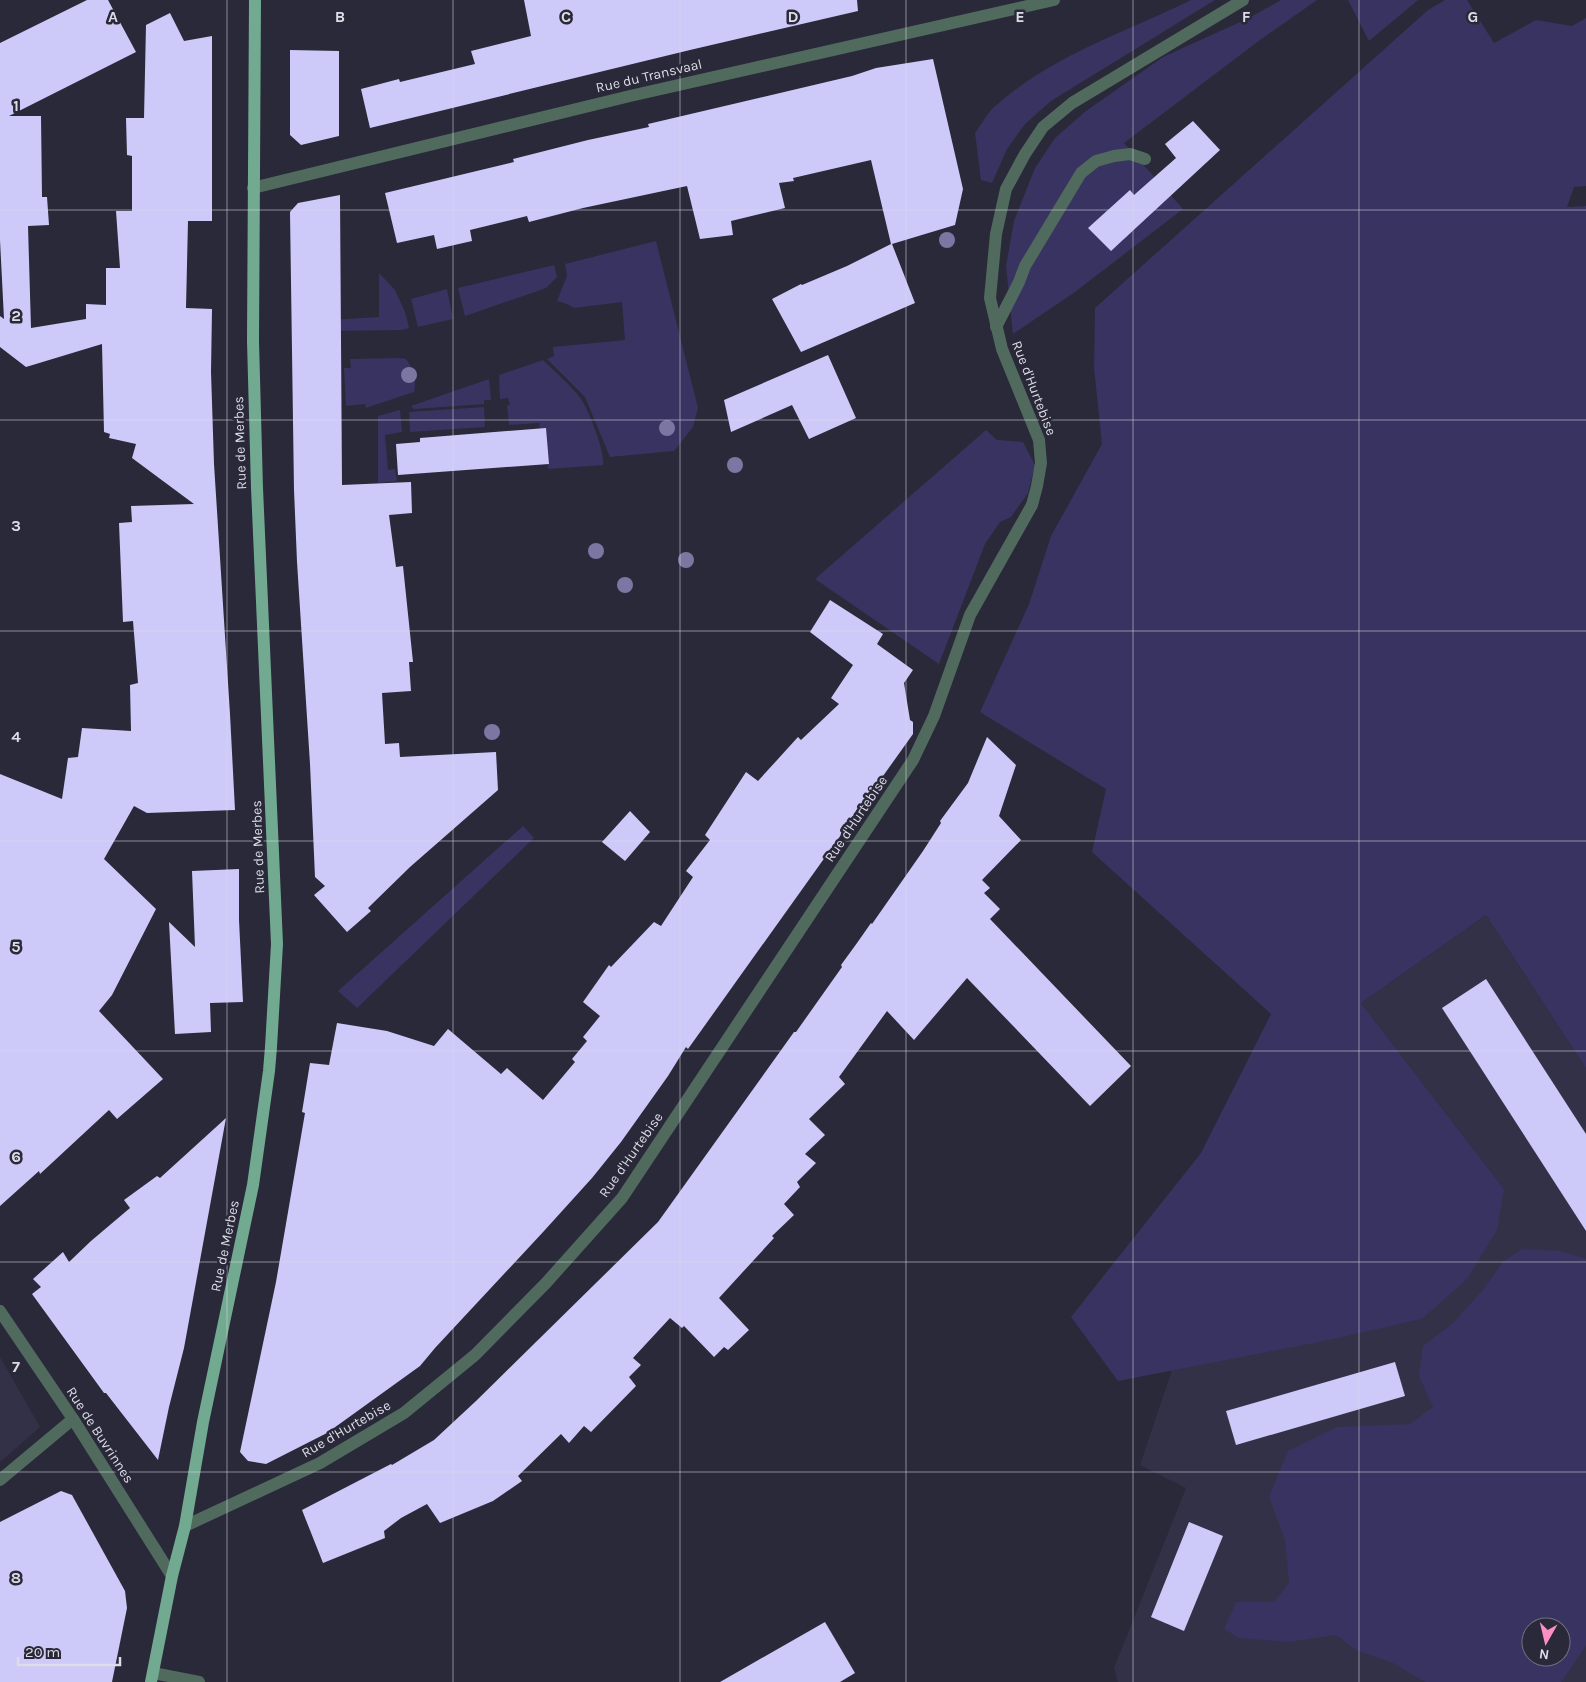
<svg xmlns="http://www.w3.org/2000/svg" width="1586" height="1682" viewBox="0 0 1586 1682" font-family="Karla,sans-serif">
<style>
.built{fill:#333147;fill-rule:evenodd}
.green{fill:#383360;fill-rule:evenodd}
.building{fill:#cdcafa}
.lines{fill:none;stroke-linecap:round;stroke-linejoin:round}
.minor{stroke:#506b5e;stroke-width:12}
.major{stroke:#72aa91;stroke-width:12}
.tree{fill:#7a78a2}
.grid{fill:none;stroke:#dddce7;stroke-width:1;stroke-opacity:0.55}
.labels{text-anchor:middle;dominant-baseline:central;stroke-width:5;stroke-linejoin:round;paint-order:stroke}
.street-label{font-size:14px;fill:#dddce7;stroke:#292939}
.grid-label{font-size:16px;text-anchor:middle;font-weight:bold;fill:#dddce7;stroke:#292939;stroke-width:5;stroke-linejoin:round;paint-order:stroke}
</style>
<rect width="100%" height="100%" fill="#292939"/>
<g class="built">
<path d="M 1486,915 L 1586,1068 L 1586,1682 L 1118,1682 L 1114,1668 L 1186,1488 L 1140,1465 L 1172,1370 L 1422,1319 L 1504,1189 L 1361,1003 ZM 1531,1627 L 1561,1627 L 1561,1657 L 1531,1657 Z"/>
<path d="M 0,1357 L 40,1427 L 0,1462 Z"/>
</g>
<g class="green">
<path d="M 1191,0 L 1215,0 L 1051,101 L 1025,124 L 1007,149 L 992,183 L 981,180 L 975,133 C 981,125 986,115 993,108 C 1050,56 1124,33 1191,0 Z"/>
<path d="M 1281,0 L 1317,0 L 1260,40 L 1124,143 L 1183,209 L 1075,292 L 1013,334 L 1006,266 L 1014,221 L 1035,168 L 1055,138 L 1086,111 L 1163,57 L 1249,18 Z"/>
<path d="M 1348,0 L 1418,0 L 1369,41 Z"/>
<path d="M 1445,0 L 1467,0 L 1494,43 L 1536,20 L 1572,26 L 1586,18 L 1586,186 L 1574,187 L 1567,207 L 1586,206 L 1586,1068 L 1486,915 L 1361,1003 L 1504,1189 L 1497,1230 L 1467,1279 L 1422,1319 L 1319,1342 L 1118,1381 L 1071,1317 L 1201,1153 L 1271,1014 L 1092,852 L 1106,789 L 980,712 L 1029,604 L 1051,536 L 1102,444 L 1094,368 L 1095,308 L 1428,10 Z"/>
<path d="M 656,241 L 698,408 L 693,427 L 674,451 L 610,457 L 585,397 L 547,359 L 554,356 L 553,347 L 625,340 L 622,302 L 574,308 L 567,304 L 557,301 L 567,276 L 565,264 Z"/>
<path d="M 554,265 L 557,277 L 546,288 L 465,316 L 458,288 Z"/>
<path d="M 379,273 L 395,290 L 405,312 L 409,328 L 401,330 L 332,331 L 330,320 L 379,317 Z"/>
<path d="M 447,289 L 453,319 L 418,327 L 411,299 Z"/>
<path d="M 399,358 L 406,359 C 413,369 417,379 414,392 L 366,408 L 365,404 L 346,406 L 344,368 L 351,368 L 350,359 Z"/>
<path d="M 543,360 C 553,370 574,388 581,399 C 589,410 605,452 603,465 L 548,469 L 546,428 L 540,429 L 539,423 L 509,425 L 507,406 L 510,404 L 508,398 L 500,399 L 499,375 Z"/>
<path d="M 489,379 L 491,400 L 484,400 L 484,404 L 414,409 L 411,406 Z"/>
<path d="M 484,407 L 485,427 L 410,432 L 409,412 Z"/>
<path d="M 400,410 L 402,432 L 385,435 L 388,470 L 395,469 L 397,481 L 378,483 L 378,416 Z"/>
<path d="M 986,430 L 997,440 L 1023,442 L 1035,465 L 1028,493 L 1011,517 L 1000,522 L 985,544 L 939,664 L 815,579 Z"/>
<path d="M 523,826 L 534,838 L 357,1008 L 338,991 Z"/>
<path d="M 1522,1249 L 1560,1251 L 1586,1259 L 1586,1646 L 1561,1682 L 1425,1682 L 1393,1663 L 1358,1651 L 1336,1635 L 1289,1642 L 1239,1638 L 1224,1629 L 1236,1602 L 1274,1602 L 1289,1583 L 1285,1540 L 1269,1497 L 1288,1451 L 1337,1427 L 1410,1424 L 1433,1407 L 1419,1376 L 1423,1346 L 1452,1324 L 1483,1290 L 1503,1262 ZM 1531,1627 L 1561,1627 L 1561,1657 L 1531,1657 Z"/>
</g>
<g class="building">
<path d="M 87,0 L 108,0 L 136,52 L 9,116 L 41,116 L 42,197 L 47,197 L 49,225 L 28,226 L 31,328 L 86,319 L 86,304 L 106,305 L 106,268 L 120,268 L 116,211 L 132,211 L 132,156 L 127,155 L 126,118 L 144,118 L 146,25 L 170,13 L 184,41 L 212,36 L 212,221 L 188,221 L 186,308 L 212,309 L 211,372 L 214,464 L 230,714 L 235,810 L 147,813 L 134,806 L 104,859 L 156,909 L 112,995 L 99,1011 L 163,1079 L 117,1119 L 109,1110 L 40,1174 L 39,1171 L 0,1206 L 0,774 L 62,799 L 68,758 L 78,757 L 82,728 L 131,731 L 130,685 L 138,683 L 133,621 L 123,622 L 119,523 L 132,522 L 131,506 L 194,504 L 132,458 L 136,444 L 109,438 L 110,434 L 104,432 L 102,344 L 26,367 L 0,347 L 0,316 L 4,319 L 0,240 L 0,43 Z"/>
<path d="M 524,0 L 857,0 L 858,11 L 690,50 L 370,128 L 361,89 L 399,79 L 400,82 L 475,64 L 471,51 L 531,36 Z"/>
<path d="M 290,50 L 339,51 L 339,136 L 301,145 L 290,135 Z"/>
<path d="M 933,59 L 963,189 L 955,225 L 892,244 L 915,303 L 801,352 L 772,299 L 801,284 L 802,285 L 847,266 L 891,244 L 871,160 L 793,178 L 794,181 L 779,183 L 785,208 L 731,221 L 733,235 L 700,239 L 687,186 L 583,208 L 529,222 L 527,216 L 470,230 L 472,241 L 437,249 L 434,235 L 397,243 L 385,193 L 514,162 L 513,159 L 588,140 L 649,127 L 648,124 L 852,76 L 876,68 Z"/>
<path d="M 1193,121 L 1220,150 L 1111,251 L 1088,228 L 1130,190 L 1134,195 L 1176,158 L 1165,144 Z"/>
<path d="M 340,195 L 342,485 L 411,482 L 412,513 L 389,515 L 396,567 L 403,566 L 413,662 L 409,662 L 411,691 L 382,693 L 385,744 L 399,743 L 400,757 L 496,752 L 498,790 L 410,867 L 368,908 L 371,911 L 347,932 L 314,895 L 325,886 L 315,877 L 310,764 L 297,562 L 294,490 L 290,212 L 298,203 Z"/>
<path d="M 828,355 L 856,418 L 809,439 L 792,405 L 731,432 L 724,400 Z"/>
<path d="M 546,428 L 549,464 L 398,475 L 396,444 L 420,442 L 420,438 Z"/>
<path d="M 830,600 L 883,634 L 877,644 L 913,670 L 904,683 L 910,720 L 913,722 L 913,734 L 688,1049 L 686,1047 L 668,1076 L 621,1142 L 592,1178 L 544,1231 L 435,1348 L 420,1366 L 327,1433 L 266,1464 L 248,1461 L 240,1452 L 276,1282 L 305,1113 L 302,1112 L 310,1063 L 329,1065 L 337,1023 L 387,1031 L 434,1046 L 448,1029 L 501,1074 L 507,1068 L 543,1100 L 575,1062 L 572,1059 L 587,1041 L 583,1037 L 600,1016 L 583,1002 L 609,965 L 611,967 L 654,922 L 661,926 L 693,877 L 686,871 L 710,840 L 705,835 L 746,772 L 758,781 L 798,737 L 801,740 L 839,704 L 831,698 L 853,665 L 810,632 Z"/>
<path d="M 987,737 L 1016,765 L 999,816 L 1021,840 L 982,880 L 990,888 L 984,893 L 1000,909 L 990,919 L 1131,1066 L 1090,1106 L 967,978 L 914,1040 L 887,1011 L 839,1077 L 845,1084 L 809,1119 L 825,1135 L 805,1154 L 816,1163 L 797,1182 L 800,1187 L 784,1204 L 794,1215 L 772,1236 L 774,1238 L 719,1298 L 749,1330 L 728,1350 L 724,1347 L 714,1357 L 684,1326 L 682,1328 L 670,1318 L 633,1358 L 641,1365 L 629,1377 L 636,1386 L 591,1432 L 584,1426 L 569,1443 L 561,1434 L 518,1476 L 522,1481 L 493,1501 L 440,1523 L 427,1504 L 401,1518 L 384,1531 L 385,1538 L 323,1563 L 302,1510 L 391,1464 L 392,1465 L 434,1440 L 476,1401 L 658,1222 L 794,1032 L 796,1032 L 842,967 L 841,965 L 857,943 L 871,923 L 872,924 L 923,851 L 941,823 L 940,821 L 968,783 Z"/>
<path d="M 630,811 L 650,832 L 625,861 L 602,842 Z"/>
<path d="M 239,869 L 239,920 L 243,1002 L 210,1003 L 211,1032 L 175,1034 L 169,922 L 195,947 L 192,871 Z"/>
<path d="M 1486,979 L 1586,1134 L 1586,1231 L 1442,1008 Z"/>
<path d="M 226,1118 L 184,1348 L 169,1407 L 158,1460 L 106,1393 L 104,1393 L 32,1294 L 41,1287 L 33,1279 L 63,1252 L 69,1262 L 91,1241 L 130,1208 L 124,1200 L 157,1176 L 160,1178 Z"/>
<path d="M 1395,1362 L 1405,1396 L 1236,1445 L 1226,1411 Z"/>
<path d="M 61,1491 L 72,1495 L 125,1591 L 127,1608 L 112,1682 L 0,1682 L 0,1522 Z"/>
<path d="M 1189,1522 L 1223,1536 L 1184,1631 L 1151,1617 Z"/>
<path d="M 825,1622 L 855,1673 L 840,1682 L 720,1682 Z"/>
</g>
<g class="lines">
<g class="minor">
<path d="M 253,188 L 630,96 L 1054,0"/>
<path d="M 996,327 L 1019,282 L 1025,266 L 1081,173 L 1096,161 L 1114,156 L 1130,154 L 1145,159"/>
<path d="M 0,1311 L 73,1419 L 172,1576"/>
<path d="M 0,1480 L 73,1419"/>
<path d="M 185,1526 L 320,1463 L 404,1413 L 475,1355 L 546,1283 L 622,1198 L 913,760 L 934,716 L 970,615 L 1032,505 L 1037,486 L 1041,463 L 1039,440 L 1002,349 L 990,298 L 996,234 L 1006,189 L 1025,154 L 1043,127 L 1072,103 L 1243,0"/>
<path d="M 153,1673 L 199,1682"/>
</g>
<path class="major" d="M 151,1682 L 172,1576 L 185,1526 L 203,1422 L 253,1185 L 269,1071 L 271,1047 L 277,944 L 257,488 L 253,341 L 255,0"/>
</g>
<g class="tree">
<circle cx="947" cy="240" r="8"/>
<circle cx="409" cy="375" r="8"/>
<circle cx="667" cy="428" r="8"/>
<circle cx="735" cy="465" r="8"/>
<circle cx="596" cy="551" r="8"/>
<circle cx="686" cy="560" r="8"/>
<circle cx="625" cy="585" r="8"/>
<circle cx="492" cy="732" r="8"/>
</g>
<path class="grid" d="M 227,0 L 227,1682M 453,0 L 453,1682M 680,0 L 680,1682M 906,0 L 906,1682M 1133,0 L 1133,1682M 1359,0 L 1359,1682M 0,210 L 1586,210M 0,420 L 1586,420M 0,631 L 1586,631M 0,841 L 1586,841M 0,1051 L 1586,1051M 0,1262 L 1586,1262M 0,1472 L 1586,1472"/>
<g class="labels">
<g class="street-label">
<text transform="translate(649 76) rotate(-13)">Rue du Transvaal</text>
<text transform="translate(1034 388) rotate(69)">Rue d'Hurtebise</text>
<text transform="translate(240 443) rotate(-92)">Rue de Merbes</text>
<text transform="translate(856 819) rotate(-56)">Rue d'Hurtebise</text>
<text transform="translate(258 847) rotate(-92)">Rue de Merbes</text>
<text transform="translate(631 1155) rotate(-55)">Rue d'Hurtebise</text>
<text transform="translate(225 1246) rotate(-78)">Rue de Merbes</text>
<text transform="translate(346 1429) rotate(-30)">Rue d'Hurtebise</text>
<text transform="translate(100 1435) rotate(57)">Rue de Buvrinnes</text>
</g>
</g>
<g class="grid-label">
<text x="113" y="22">A</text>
<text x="340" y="22">B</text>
<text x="566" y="22">C</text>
<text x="793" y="22">D</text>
<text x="1020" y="22">E</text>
<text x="1246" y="22">F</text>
<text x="1473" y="22">G</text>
<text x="16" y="111">1</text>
<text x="16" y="321">2</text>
<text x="16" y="531">3</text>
<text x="16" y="742">4</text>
<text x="16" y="952">5</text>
<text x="16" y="1162">6</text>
<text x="16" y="1372">7</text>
<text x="16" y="1583">8</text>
</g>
<g transform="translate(1546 1642) rotate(188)"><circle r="24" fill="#292939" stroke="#71717f"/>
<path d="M0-4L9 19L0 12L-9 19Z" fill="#fc8fc1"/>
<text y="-8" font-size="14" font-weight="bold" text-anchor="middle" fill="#dddce7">N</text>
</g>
<path d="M18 1657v8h102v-8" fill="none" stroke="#dddce7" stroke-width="2.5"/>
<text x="25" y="1657" font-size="15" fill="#dddce7" stroke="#292939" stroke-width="4" paint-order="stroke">20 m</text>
</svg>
